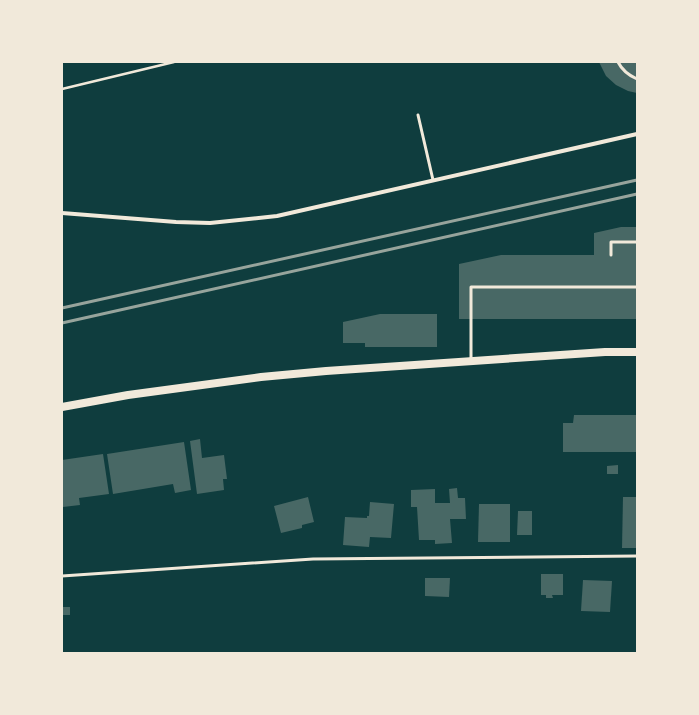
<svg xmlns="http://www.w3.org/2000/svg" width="699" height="715" viewBox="0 0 699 715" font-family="'Open Sans',sans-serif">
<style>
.building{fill:#486865}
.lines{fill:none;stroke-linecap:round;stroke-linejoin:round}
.path{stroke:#f1e9da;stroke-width:2.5}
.service{stroke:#f1e9da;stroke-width:3}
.minor{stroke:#f1e9da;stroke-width:4}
.secondary{stroke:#f1e9da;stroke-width:8}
.rail{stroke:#97a49c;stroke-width:3}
</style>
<rect width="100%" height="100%" fill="#0f3d3e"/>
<g class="building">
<path d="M 599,62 L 637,62 L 637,93 L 628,91 L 616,85 L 606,76 Z"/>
<path d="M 621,227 L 637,227 L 637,319 L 459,319 L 459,264 L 501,255 L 594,255 L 594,233 Z"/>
<path d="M 380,314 L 437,314 L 437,347 L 365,347 L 365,343 L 343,343 L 343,322 Z"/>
<path d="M 574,415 L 637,415 L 637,452 L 563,452 L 563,423 L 573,423 Z"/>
<path d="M 200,439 L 202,458 L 224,455 L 227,479 L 223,479 L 224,490 L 197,494 L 190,441 Z"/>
<path d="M 184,442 L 191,490 L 175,493 L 173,484 L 113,494 L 107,454 Z"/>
<path d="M 103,454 L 109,494 L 79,498 L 80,505 L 63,507 L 62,460 Z"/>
<path d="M 618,465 L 618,474 L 607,474 L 607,466 Z"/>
<path d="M 457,488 L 458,498 L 465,498 L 466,519 L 450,519 L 452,543 L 435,544 L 435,540 L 419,540 L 417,507 L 411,507 L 411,490 L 435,489 L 435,503 L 450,503 L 449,489 Z"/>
<path d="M 308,497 L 314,522 L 302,525 L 302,528 L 281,533 L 274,506 Z"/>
<path d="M 623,497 L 637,497 L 637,548 L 622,548 Z"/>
<path d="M 370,502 L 394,504 L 391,538 L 370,537 L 369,547 L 343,545 L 345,517 L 367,518 L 367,516 L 369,516 Z"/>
<path d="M 479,504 L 510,504 L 510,542 L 478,542 Z"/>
<path d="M 518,511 L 532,511 L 532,535 L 517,535 Z"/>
<path d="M 541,574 L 563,574 L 563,595 L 552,595 L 553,598 L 546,598 L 546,595 L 541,595 Z"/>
<path d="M 425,578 L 450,578 L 449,597 L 425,596 Z"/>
<path d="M 583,580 L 612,581 L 610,612 L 581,611 Z"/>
<rect x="62" y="607" width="8" height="8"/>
</g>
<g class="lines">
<path class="path" d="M 62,89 L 174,62"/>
<g class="service">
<path d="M 618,62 C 622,70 628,75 637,79"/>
<path d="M 418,115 L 433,180"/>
<path d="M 611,255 L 611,242 L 637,242"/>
<path d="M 471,361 L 471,287 L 637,287"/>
<path d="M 62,576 L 313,559 L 637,556"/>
</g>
<path class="minor" d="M 62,213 L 176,222 L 210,223 L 277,216 L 637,134"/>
<path class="secondary" d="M 62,407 L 128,395 L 261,377 L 326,371 L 605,352 L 637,352"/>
<g class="rail">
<path d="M 62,308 L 637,180"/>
<path d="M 62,323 L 637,194"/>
</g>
</g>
<rect width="699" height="715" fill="none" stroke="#f1e9da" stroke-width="126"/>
</svg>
